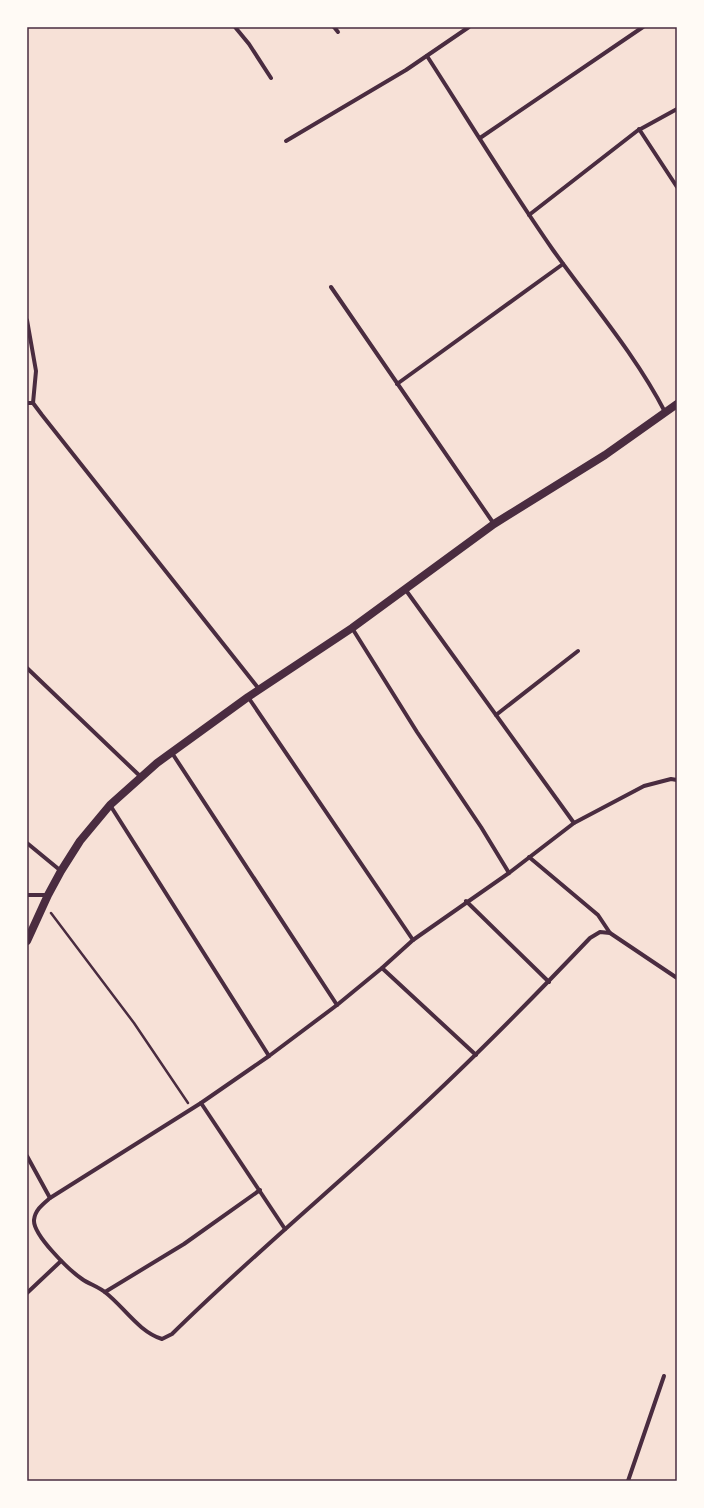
<svg xmlns="http://www.w3.org/2000/svg" width="704" height="1508" viewBox="0 0 704 1508" font-family="Signika,sans-serif">
<style>
.lines{fill:none;stroke-linecap:round;stroke-linejoin:round}
.path{stroke:#4a2c40;stroke-width:2.5}
.minor{stroke:#4a2c40;stroke-width:4}
.secondary{stroke:#4a2c40;stroke-width:8}
.neatline{fill:none;stroke:#4a2c40;stroke-width:1.5}
</style>
<rect width="100%" height="100%" fill="#f7e1d7"/>
<g class="lines">
<path class="path" d="M 51,913 L 134,1023 L 188,1103"/>
<g class="minor">
<path d="M 235,27 L 249,44 L 271,78"/>
<path d="M 334,27 L 338,32"/>
<path d="M 427,56 C 469,121 509,187 553,250 C 591,303 635,354 665,412"/>
<path d="M 639,129 L 677,187"/>
<path d="M 480,138 L 643,27"/>
<path d="M 286,141 L 406,70 L 469,27"/>
<path d="M 529,215 L 637,131 L 677,109"/>
<path d="M 331,287 L 494,524"/>
<path d="M 27,320 L 36,371 L 33,403"/>
<path d="M 397,384 L 563,264"/>
<path d="M 27,403 L 33,403 L 42,415 L 259,689"/>
<path d="M 405,589 L 574,823"/>
<path d="M 352,628 L 417,732 L 481,827 L 509,873"/>
<path d="M 27,668 L 141,777"/>
<path d="M 248,697 L 413,940"/>
<path d="M 496,715 L 578,651"/>
<path d="M 172,753 L 337,1005"/>
<path d="M 677,780 L 671,779 L 644,786 L 574,823 L 509,873 L 413,940 L 382,968 L 337,1005 L 269,1056 L 201,1103 L 50,1198 C 43,1204 35,1210 34,1220 C 33,1235 69,1270 82,1279 C 89,1284 99,1287 106,1293 C 124,1307 139,1332 162,1339 L 172,1334 C 248,1259 330,1191 408,1119 C 471,1061 531,1000 590,938 L 600,932 L 610,933 L 677,978"/>
<path d="M 110,805 L 269,1056"/>
<path d="M 27,843 L 61,871"/>
<path d="M 529,857 L 598,915 L 610,933"/>
<path d="M 27,895 L 48,895"/>
<path d="M 466,901 L 549,982"/>
<path d="M 382,968 L 476,1055"/>
<path d="M 201,1103 L 285,1229"/>
<path d="M 27,1156 L 50,1198"/>
<path d="M 105,1292 L 184,1244 L 260,1190"/>
<path d="M 27,1293 L 61,1261"/>
<path d="M 628,1481 L 664,1376"/>
</g>
<path class="secondary" d="M 27,941 L 48,895 L 61,871 L 80,841 L 110,805 L 157,763 L 248,697 L 352,628 L 494,524 L 605,455 L 677,404"/>
</g>
<rect width="704" height="1508" fill="none" stroke="#fffaf5" stroke-width="56"/>
<rect x="28" y="28" width="648" height="1452" class="neatline"/>
</svg>
